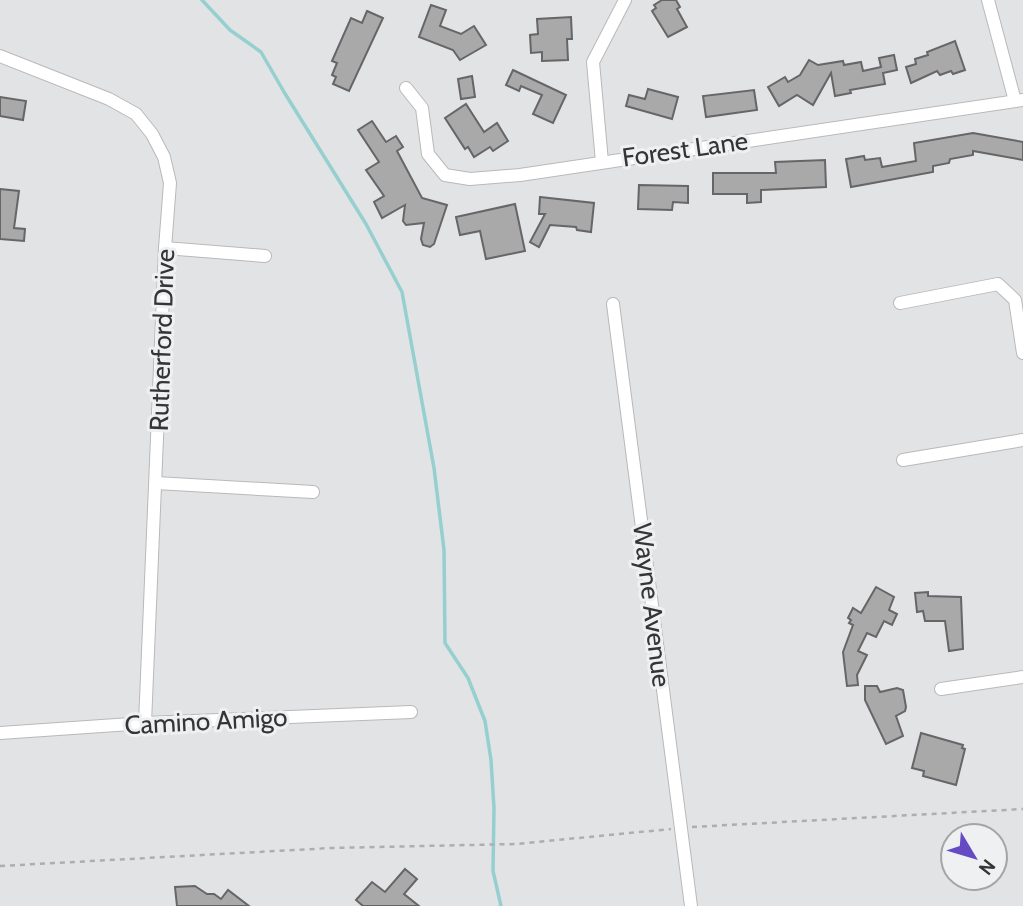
<svg xmlns="http://www.w3.org/2000/svg" width="1023" height="906" viewBox="0 0 1023 906" font-family="Cabin,sans-serif">
<style>
.lines{fill:none;stroke-linecap:round;stroke-linejoin:round}
.stream{stroke:#96cfcf;stroke-width:3.5}
.building{fill:#a9a9aa;stroke:#666567;stroke-width:2}
.minor-casing{stroke:#b9b9bb;stroke-width:14}
.path{stroke:#adaeaf;stroke-width:2.5;stroke-dasharray:5 5;stroke-linecap:butt}
.minor{stroke:#fff;stroke-width:12}
.labels{text-anchor:middle;dominant-baseline:central;stroke-width:6;stroke-linejoin:round;paint-order:stroke}
.street-label{font-size:26px;fill:#353536;stroke:#eff0f2}
</style>
<rect width="100%" height="100%" fill="#e2e3e4"/>
<g class="lines">
<path class="stream" d="M 202,0 L 230,30 L 261,52 L 284,92 L 366,224 L 402,292 L 434,468 L 444,550 L 445,643 L 468,678 L 485,721 L 491,760 L 494,808 L 493,871 L 501,906"/>
</g>
<g class="building">
<path d="M 662,0 L 676,0 L 680,7 L 677,9 L 687,27 L 668,37 L 652,11 L 656,8 L 654,5 Z"/>
<path d="M 431,5 L 446,10 L 440,26 L 461,34 L 474,26 L 486,45 L 460,60 L 453,50 L 419,37 Z"/>
<path d="M 367,11 L 383,18 L 349,91 L 333,84 L 336,77 L 332,75 L 337,63 L 332,61 L 351,18 L 362,23 Z"/>
<path d="M 571,17 L 572,39 L 567,39 L 568,60 L 542,61 L 542,52 L 531,53 L 530,35 L 538,34 L 537,19 Z"/>
<path d="M 955,41 L 965,70 L 953,74 L 951,71 L 940,75 L 937,71 L 911,83 L 906,67 L 916,64 L 915,59 L 928,55 L 927,52 Z"/>
<path d="M 894,55 L 897,70 L 883,73 L 885,84 L 850,90 L 851,93 L 835,96 L 831,73 L 813,105 L 797,95 L 779,106 L 768,87 L 785,77 L 788,82 L 800,75 L 809,60 L 818,65 L 843,61 L 844,65 L 861,62 L 863,71 L 881,67 L 879,58 Z"/>
<path d="M 513,70 L 566,95 L 553,123 L 533,114 L 542,95 L 521,86 L 519,91 L 506,85 Z"/>
<path d="M 472,76 L 475,97 L 461,99 L 458,79 Z"/>
<path d="M 648,89 L 678,97 L 672,119 L 626,106 L 629,95 L 645,99 Z"/>
<path d="M 754,90 L 757,110 L 706,117 L 703,96 Z"/>
<path d="M 0,97 L 26,101 L 23,120 L 0,116 Z"/>
<path d="M 466,104 L 484,132 L 497,123 L 508,141 L 493,151 L 490,147 L 474,157 L 468,147 L 465,149 L 445,118 Z"/>
<path d="M 372,121 L 386,142 L 396,136 L 403,147 L 397,151 L 422,198 L 447,205 L 434,244 L 430,247 L 423,245 L 421,239 L 424,223 L 406,225 L 403,221 L 405,205 L 382,218 L 374,202 L 384,196 L 366,170 L 379,162 L 358,130 Z"/>
<path d="M 973,133 L 1023,142 L 1023,160 L 973,151 L 973,155 L 950,159 L 949,163 L 933,166 L 933,172 L 851,187 L 846,159 L 864,156 L 865,160 L 880,158 L 882,167 L 916,161 L 914,143 Z"/>
<path d="M 825,160 L 826,187 L 761,190 L 761,202 L 747,203 L 747,194 L 713,194 L 713,173 L 776,173 L 775,162 Z"/>
<path d="M 639,185 L 688,186 L 688,203 L 673,202 L 672,210 L 638,209 Z"/>
<path d="M 0,189 L 19,191 L 14,228 L 25,229 L 24,241 L 0,239 Z"/>
<path d="M 540,197 L 594,203 L 591,232 L 577,230 L 576,227 L 550,225 L 539,247 L 530,242 L 545,214 L 539,214 Z"/>
<path d="M 515,204 L 525,251 L 486,259 L 480,231 L 460,235 L 456,217 Z"/>
<path d="M 876,587 L 894,597 L 889,610 L 897,614 L 892,625 L 884,621 L 876,637 L 867,633 L 858,651 L 867,655 L 857,675 L 858,685 L 847,686 L 843,652 L 853,625 L 849,623 L 851,620 L 848,618 L 853,608 L 861,613 Z"/>
<path d="M 928,592 L 928,596 L 961,597 L 963,649 L 949,651 L 945,621 L 925,621 L 923,611 L 917,612 L 915,593 Z"/>
<path d="M 865,686 L 877,686 L 880,692 L 897,688 L 903,690 L 906,707 L 905,711 L 896,716 L 903,736 L 886,744 L 865,700 Z"/>
<path d="M 921,733 L 963,745 L 962,748 L 965,749 L 956,785 L 923,776 L 924,771 L 912,768 Z"/>
<path d="M 405,869 L 417,879 L 404,894 L 419,906 L 363,906 L 356,900 L 372,882 L 385,892 Z"/>
<path d="M 195,886 L 207,894 L 214,894 L 221,899 L 228,890 L 249,906 L 177,906 L 175,887 Z"/>
</g>
<g class="lines">
<g class="minor-casing">
<g id="minor">
<path d="M 988,0 L 1015,101"/>
<path d="M 0,56 L 109,99 L 136,114 L 152,134 L 164,157 L 170,183 L 165,248 L 145,723"/>
<path d="M 406,88 L 422,108 L 428,154 L 445,175 L 470,179 L 520,175 L 1023,100"/>
<path d="M 602,162 L 593,62 L 625,0"/>
<path d="M 165,248 L 265,256"/>
<path d="M 900,303 L 998,284 L 1015,300 L 1023,353"/>
<path d="M 613,304 L 691,906"/>
<path d="M 903,460 L 1023,440"/>
<path d="M 156,483 L 313,492"/>
<path d="M 941,689 L 1023,677"/>
<path d="M 0,733 L 145,723 L 411,712"/>
</g>
</g>
<g class="path">
<path d="M 692,827 L 1023,809"/>
<path d="M 0,866 L 331,848 L 516,844 L 671,829"/>
</g>
<use href="#minor" class="minor"/>
</g>
<g class="labels">
<g class="street-label">
<text transform="translate(685 149) rotate(-8)">Forest Lane</text>
<text transform="translate(162 340) rotate(-88)">Rutherford Drive</text>
<text transform="translate(652 605) rotate(83)">Wayne Avenue</text>
<text transform="translate(206 721) rotate(-3)">Camino Amigo</text>
</g>
</g>
<g transform="translate(974 857) rotate(128)"><circle r="33" fill="#eff0f2" stroke="#a5a5a7" stroke-width="2"/>
<path d="M0-5L12 26L0 18L-12 26Z" fill="#644bc4"/>
<text y="-10" font-size="19" font-weight="bold" text-anchor="middle" fill="#353536">N</text>
</g>
</svg>
